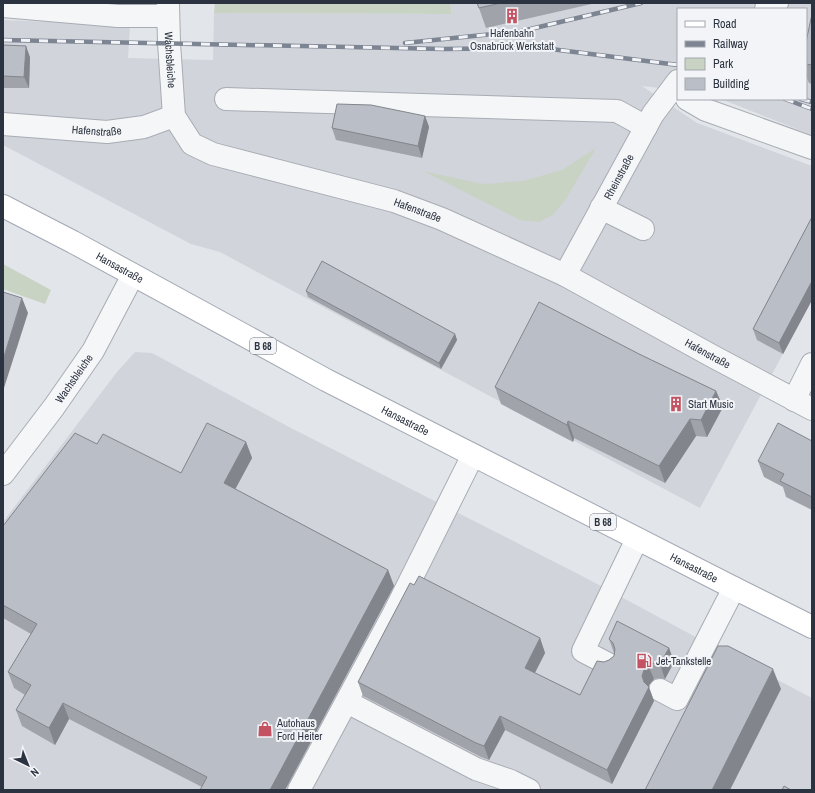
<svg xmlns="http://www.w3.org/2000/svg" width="815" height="793" viewBox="0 0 815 793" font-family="'Archivo Narrow',sans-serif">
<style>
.built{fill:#d1d4db}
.green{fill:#c8d3c4}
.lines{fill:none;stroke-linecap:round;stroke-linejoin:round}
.minor-casing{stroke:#a8acb3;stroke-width:24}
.major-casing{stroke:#a3a9b4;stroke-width:24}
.minor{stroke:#f5f6f8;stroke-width:22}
.major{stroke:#fff;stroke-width:22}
.rail-casing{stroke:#7d8492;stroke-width:4.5}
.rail{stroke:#f2f4f7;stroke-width:3;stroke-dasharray:9;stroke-linecap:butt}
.wall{fill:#a0a3aa}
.shaded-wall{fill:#82858b}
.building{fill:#babec6;stroke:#82858b}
.labels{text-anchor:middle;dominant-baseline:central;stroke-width:4;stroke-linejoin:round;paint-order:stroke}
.shield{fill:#f2f4f7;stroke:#676d77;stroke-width:1}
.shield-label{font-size:10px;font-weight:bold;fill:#2c3340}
.poi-label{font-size:11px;fill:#2c3340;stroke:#f2f4f7;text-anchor:start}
.street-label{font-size:11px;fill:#2c3340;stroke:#f2f4f7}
</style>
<rect width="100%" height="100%" fill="#e2e5e9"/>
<g class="built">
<path d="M 450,3 L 812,3 L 812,135 L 721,99 L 806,99 L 806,9 L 678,9 L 678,90 L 642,86 L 697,123 L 812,166 L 812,300 L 700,508 L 220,252 L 191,244 L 3,145 L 3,20 L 130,25 L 128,58 L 213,60 L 214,13 L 452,14 Z"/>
<path d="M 135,352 L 152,353 L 289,427 L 584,577 L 692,635 L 812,698 L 812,790 L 3,790 L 3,522 L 117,372 Z"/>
</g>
<g class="green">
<path d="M 215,3 L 450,3 L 452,14 L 214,13 Z"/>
<path d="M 596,148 L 566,199 L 553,215 L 539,222 L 520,220 L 423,171 L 483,184 L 523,181 L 562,170 Z"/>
<path d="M 3,264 L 51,290 L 45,304 L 3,289 Z"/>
</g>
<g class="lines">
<g class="minor-casing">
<g id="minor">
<path id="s1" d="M 168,3 L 169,43 L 174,116 L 192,144 L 213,154 L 394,201 L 442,219 L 565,275 L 714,357 L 812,409"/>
<path d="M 3,6 L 118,16 L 168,16"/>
<path d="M 766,9 L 777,3"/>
<path d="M 226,99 L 617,111 L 646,127"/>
<path d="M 687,99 L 706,110 L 812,148"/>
<path id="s2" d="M 3,124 L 107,132 L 144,127 L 174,116"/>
<path d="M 601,208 L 643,229"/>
<path id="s3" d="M 565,275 L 653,114 L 678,81"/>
<path d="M 794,400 L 812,364"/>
<path id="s4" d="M 3,474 L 54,407 L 93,351 L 133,275"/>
<path d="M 608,664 L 583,651 L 637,539"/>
<path d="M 660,690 L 677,699 L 734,588"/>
<path d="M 347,702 L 476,769 L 511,781 L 529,790"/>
<path d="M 299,790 L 394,613 L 473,455"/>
</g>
</g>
<g class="major-casing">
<g id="major">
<path id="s5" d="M 3,206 L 73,242 L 326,380 L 734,588 L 812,627"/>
</g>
</g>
<use href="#minor" class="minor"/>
<use href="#major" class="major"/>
<g class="rail-casing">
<g id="rail">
<path d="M 3,40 L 444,49 L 543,48 L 678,65"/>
<path d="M 405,43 L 522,31 L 641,3"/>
<path d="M 785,99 L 812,109"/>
<path d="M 801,99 L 812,102"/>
</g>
</g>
<use href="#rail" class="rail"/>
</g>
<g class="wall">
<path d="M 477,3 L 596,3 L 486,28 L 479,8 Z"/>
<path d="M 812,14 L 812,84 L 809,83 L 806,76 L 806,42 Z"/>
<path d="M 3,45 L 30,57 L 29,88 L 3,88 Z"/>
<path d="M 425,116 L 429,127 L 422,158 L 336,140 L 332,128 Z"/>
<path d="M 812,217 L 812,300 L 783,354 L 757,340 L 753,329 Z"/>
<path d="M 306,291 L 455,334 L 457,340 L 441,369 L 308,297 Z"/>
<path d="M 639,354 L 716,391 L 723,407 L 707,437 L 696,436 L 665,483 L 574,438 L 573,442 L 501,404 L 495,387 Z"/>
<path d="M 812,441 L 812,510 L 786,497 L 783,487 L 764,477 L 758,461 Z"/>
<path d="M 246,442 L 252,458 L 235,489 L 388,570 L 394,586 L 285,790 L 200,790 L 202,787 L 69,719 L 55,745 L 22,726 L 16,710 L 25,695 L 14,688 L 8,672 L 31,634 L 3,618 L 3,526 L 97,444 L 181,473 Z"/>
<path d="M 414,585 L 540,638 L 545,653 L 535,673 L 580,695 L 604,662 L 609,660 L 614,656 L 614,653 L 609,639 L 669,648 L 674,662 L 665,679 L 659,678 L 654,679 L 649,685 L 648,686 L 654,701 L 612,784 L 505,730 L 489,760 L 481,757 L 363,696 L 358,682 Z"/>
</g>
<g class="shaded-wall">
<path d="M 26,46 L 30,57 L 29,88 L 24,77 Z"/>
<path d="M 425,116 L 429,127 L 422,158 L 418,146 Z"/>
<path d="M 812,281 L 812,300 L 783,354 L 779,343 Z"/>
<path d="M 22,298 L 28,313 L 3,391 L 3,360 Z"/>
<path d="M 455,334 L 457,340 L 441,369 L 439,363 Z"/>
<path d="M 716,391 L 723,407 L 707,437 L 701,420 Z"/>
<path d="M 690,419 L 696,436 L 665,483 L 659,466 Z"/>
<path d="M 568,421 L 574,438 L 573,442 L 567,425 Z"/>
<path d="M 246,442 L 252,458 L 230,499 L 224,483 Z"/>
<path d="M 388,570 L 394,586 L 285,790 L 270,790 Z"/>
<path d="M 540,638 L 545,653 L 530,682 L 525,668 Z"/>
<path d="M 669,648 L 674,662 L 665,679 L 660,664 Z"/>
<path d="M 648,665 L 654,679 L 649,685 L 648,689 L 649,687 L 654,701 L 612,784 L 607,770 L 642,676 L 644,670 Z"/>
<path d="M 773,669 L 781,689 L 730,790 L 712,790 Z"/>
<path d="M 63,703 L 69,719 L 55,745 L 49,728 Z"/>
<path d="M 500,716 L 505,730 L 489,760 L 484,746 Z"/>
</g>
<g class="building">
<path d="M 477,3 L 501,3 L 479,8 Z"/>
<path d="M 812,14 L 812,65 L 806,64 L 806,42 Z"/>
<path d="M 3,45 L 26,46 L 24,77 L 3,76 Z"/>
<path d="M 337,104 L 371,105 L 425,116 L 418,146 L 332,128 Z"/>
<path d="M 812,217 L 812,281 L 779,343 L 753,329 Z"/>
<path d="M 322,261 L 455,334 L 439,363 L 306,291 Z"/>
<path d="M 3,292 L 22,298 L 3,360 Z"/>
<path d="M 539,302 L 639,354 L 716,391 L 701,420 L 690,419 L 659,466 L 568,421 L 567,425 L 495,387 Z"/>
<path d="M 207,423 L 246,442 L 224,483 L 388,570 L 270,790 L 200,790 L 207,777 L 63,703 L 49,728 L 16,710 L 31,685 L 8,672 L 37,624 L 3,605 L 3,526 L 75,433 L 97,444 L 103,434 L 181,473 Z"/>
<path d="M 778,423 L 812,441 L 812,497 L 780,481 L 784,474 L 758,461 Z"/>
<path d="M 419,576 L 540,638 L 525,668 L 580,695 L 597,661 L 604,662 L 609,660 L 614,656 L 615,649 L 613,643 L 609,639 L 617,621 L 669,648 L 660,664 L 654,663 L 648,665 L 644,670 L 642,676 L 644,682 L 649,687 L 607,770 L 500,716 L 484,746 L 476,743 L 358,682 L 410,583 L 414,585 Z"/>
<path d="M 718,646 L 728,646 L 773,669 L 712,790 L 645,790 Z"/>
<path d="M 784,786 L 791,790 L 782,790 Z"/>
</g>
<defs>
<g id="building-bare" transform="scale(1.2)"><path d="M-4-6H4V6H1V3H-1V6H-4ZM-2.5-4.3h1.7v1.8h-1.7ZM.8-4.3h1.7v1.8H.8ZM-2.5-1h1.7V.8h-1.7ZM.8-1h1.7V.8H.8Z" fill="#c35362" stroke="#f2f4f7" stroke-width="2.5" paint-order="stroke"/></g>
<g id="fuel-bare" transform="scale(1.2)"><path d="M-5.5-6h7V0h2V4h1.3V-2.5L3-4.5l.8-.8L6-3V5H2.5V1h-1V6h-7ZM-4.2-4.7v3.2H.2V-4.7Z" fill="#c35362" stroke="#f2f4f7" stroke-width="2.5" paint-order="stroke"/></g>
<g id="shop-bare" transform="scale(1.2)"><path d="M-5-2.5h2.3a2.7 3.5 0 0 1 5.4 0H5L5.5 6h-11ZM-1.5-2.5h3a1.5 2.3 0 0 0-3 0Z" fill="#c35362" stroke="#f2f4f7" stroke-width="2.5" paint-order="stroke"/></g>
</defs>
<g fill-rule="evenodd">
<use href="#building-bare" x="512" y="16"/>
<use href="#building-bare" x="676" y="404"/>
<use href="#fuel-bare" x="644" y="661"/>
<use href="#shop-bare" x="265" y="729"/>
</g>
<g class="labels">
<g class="shield">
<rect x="250" y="338" width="26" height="16" rx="3"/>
<rect x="590" y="514" width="26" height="16" rx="3"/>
</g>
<g class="shield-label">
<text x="263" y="346">B 68</text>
<text x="603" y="522">B 68</text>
</g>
<g class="poi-label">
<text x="512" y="33" text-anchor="middle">Hafenbahn<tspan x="512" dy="13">Osnabrück Werkstatt</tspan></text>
<text x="688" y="404">Start Music</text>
<text x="656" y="661">Jet-Tankstelle</text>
<text x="277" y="723">Autohaus<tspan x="277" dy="13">Ford Heiter</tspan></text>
</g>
<g class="street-label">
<text stroke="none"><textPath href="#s1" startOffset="57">Wachsbleiche</textPath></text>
<text stroke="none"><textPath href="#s2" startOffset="94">Hafenstraße</textPath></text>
<text stroke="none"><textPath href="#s3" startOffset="112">Rheinstraße</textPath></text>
<text stroke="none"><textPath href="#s1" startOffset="382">Hafenstraße</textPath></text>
<text stroke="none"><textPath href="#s5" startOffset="132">Hansastraße</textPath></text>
<text stroke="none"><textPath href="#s1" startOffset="706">Hafenstraße</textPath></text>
<text stroke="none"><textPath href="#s4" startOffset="119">Wachsbleiche</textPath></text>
<text stroke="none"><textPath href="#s5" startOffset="456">Hansastraße</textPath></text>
<text stroke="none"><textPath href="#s5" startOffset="780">Hansastraße</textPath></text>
</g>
</g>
<rect width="815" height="793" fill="none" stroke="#2c3340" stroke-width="8"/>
<rect x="677" y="8" width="130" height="92" fill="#f2f4f7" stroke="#a3a7ae"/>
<rect x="685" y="21" width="20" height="6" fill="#ffffff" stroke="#a3a7ae"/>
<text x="713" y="28" font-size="12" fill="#2c3340">Road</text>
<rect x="685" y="41" width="20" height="6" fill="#7d8492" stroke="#a3a7ae"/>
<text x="713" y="48" font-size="12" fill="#2c3340">Railway</text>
<rect x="685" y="58" width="20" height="12" fill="#c8d3c4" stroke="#a3a7ae"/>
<text x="713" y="68" font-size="12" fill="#2c3340">Park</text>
<rect x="685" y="78" width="20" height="12" fill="#babec6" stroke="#a3a7ae"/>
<text x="713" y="88" font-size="12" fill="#2c3340">Building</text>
<g transform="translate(28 765) rotate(137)" stroke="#f2f4f7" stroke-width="3" paint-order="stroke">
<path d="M0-3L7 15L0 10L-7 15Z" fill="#2c3340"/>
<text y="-6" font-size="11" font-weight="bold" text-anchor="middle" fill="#2c3340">N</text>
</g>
</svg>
